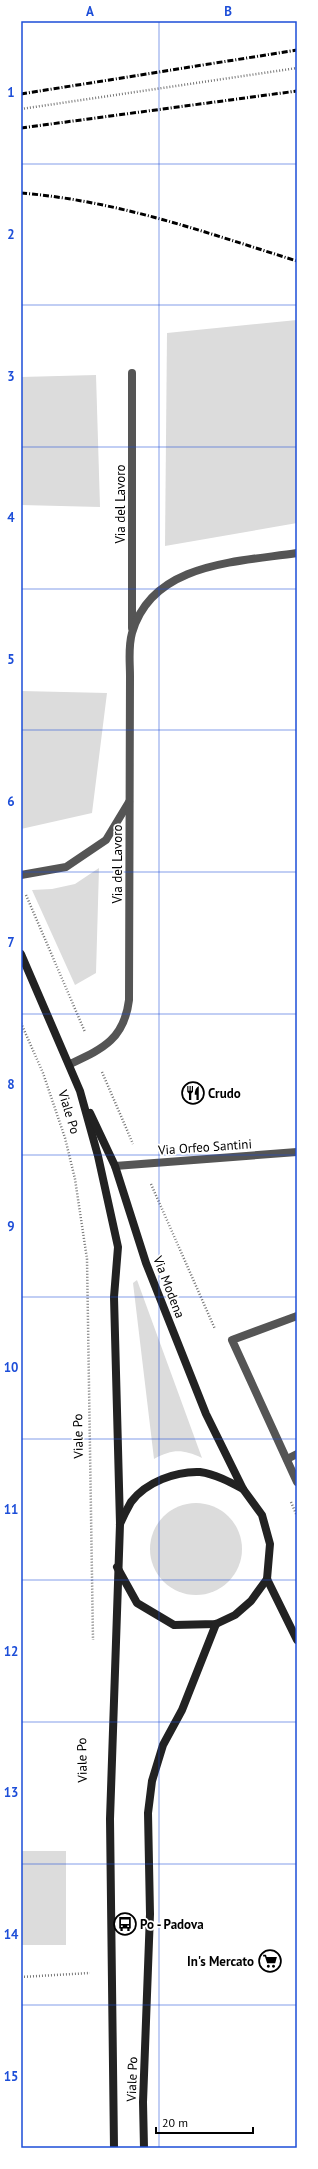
<svg xmlns="http://www.w3.org/2000/svg" width="318" height="2169" viewBox="0 0 318 2169" font-family="'PT Sans',sans-serif">
<style>
.green{fill:#dcdcdc}
.lines{fill:none;stroke-linecap:round;stroke-linejoin:round}
.path{stroke:#777;stroke-width:2.5;stroke-dasharray:1 2;stroke-linecap:butt}
.service{stroke:#555;stroke-width:8}
.minor{stroke:#555;stroke-width:8}
.secondary{stroke:#222;stroke-width:8}
.rail{stroke:#000;stroke-width:3;stroke-dasharray:6 2 1 2;stroke-linecap:butt}
.grid{fill:none;stroke:#1d4ed8;stroke-width:1;stroke-opacity:0.55}
.labels{text-anchor:middle;dominant-baseline:central;stroke-width:3.5;stroke-linejoin:round;paint-order:stroke}
.street-label{font-size:13px;fill:#000;stroke:#fff}
.poi-label{font-size:13px;font-weight:bold;fill:#000;stroke:#fff;text-anchor:start}
.neatline{fill:none;stroke:#1d4ed8;stroke-width:1.5}
.grid-label{font-size:13px;text-anchor:middle;font-weight:bold;fill:#1d4ed8}
</style>
<rect width="100%" height="100%" fill="#fff"/>
<g class="green">
<path d="M 297,320 L 297,523 L 165,546 L 167,333 Z"/>
<path d="M 96,375 L 100,507 L 21,505 L 21,377 Z"/>
<path d="M 21,691 L 107,693 L 92,813 L 21,829 Z"/>
<path d="M 99,868 L 96,973 L 75,985 L 32,890 L 52,889 L 75,884 Z"/>
<path d="M 137,1280 L 202,1458 C 182,1449 173,1449 154,1459 L 133,1283 Z"/>
<circle cx="196" cy="1549" r="46"/>
<rect x="21" y="1851" width="45" height="94"/>
</g>
<g class="lines">
<g class="path">
<path d="M 21,109 L 297,68"/>
<path d="M 26,895 L 85,1032"/>
<path d="M 21,1023 L 43,1073 L 65,1138 L 75,1179 L 87,1259 L 93,1640"/>
<path d="M 102,1072 L 133,1144"/>
<path d="M 151,1184 L 215,1329"/>
<path d="M 291,1502 L 297,1516"/>
<path d="M 21,1977 L 90,1973"/>
</g>
<g class="service">
<path d="M 297,1316 L 232,1340 L 297,1482"/>
<path d="M 287,1459 L 297,1454"/>
</g>
<g class="minor">
<path d="M 132,628 L 132,373"/>
<path d="M 21,875 L 66,867 L 106,840 L 129,802"/>
<path d="M 70,1064 C 102,1049 124,1040 129,1000 L 130,676 C 130,662 128,647 132,633 C 152,562 238,562 297,553"/>
<path d="M 115,1166 L 297,1152"/>
</g>
<g class="secondary">
<path d="M 21,954 L 80,1091 L 98,1156 L 118,1247 L 114,1297 L 120,1524 L 110,1819 L 114,2148"/>
<path d="M 90,1113 L 115,1166 L 146,1263 L 206,1414 L 243,1489 L 262,1515 L 270,1544 L 267,1579 L 297,1640"/>
<path d="M 120,1524 C 123,1517 127,1509 131,1502 C 146,1482 176,1471 200,1472 C 215,1474 230,1482 243,1489"/>
<path d="M 117,1567 L 137,1603 L 174,1625 L 216,1624 L 235,1615 L 251,1601 L 267,1579"/>
<path d="M 144,2148 L 143,2102 L 150,1914 L 148,1813 L 152,1781 L 163,1745 L 182,1710 L 216,1624"/>
</g>
<g class="rail">
<path d="M 21,94 L 297,50"/>
<path d="M 21,128 L 297,91"/>
<path d="M 21,193 C 119,201 204,232 297,261"/>
</g>
</g>
<path class="grid" d="M 159,21 L 159,2148M 21,164 L 297,164M 21,305 L 297,305M 21,447 L 297,447M 21,589 L 297,589M 21,730 L 297,730M 21,872 L 297,872M 21,1014 L 297,1014M 21,1155 L 297,1155M 21,1297 L 297,1297M 21,1439 L 297,1439M 21,1580 L 297,1580M 21,1722 L 297,1722M 21,1864 L 297,1864M 21,2005 L 297,2005"/>
<defs>
<g id="restaurant-ring" transform="scale(1.15)"><circle r="9.5" fill="#fff" stroke="#000" stroke-width="1.5"/><path d="M-5-6h1v4h1v-4h1v4h1v-4h1v5L-1.5 .5V6h-2V.5L-5-1ZM5-6V6H3V1.5H1.5Q1.5-4 5-6Z" fill="#000"/></g>
<g id="bus-ring" transform="scale(1.15)"><circle r="9.5" fill="#fff" stroke="#000" stroke-width="1.5"/><path d="M-5-6H5V4H4V6H2V4H-2V6H-4V4H-5ZM-3.5-4V0h7V-4ZM-3.5 1.2v1.5H-2V1.2ZM2 1.2v1.5H3.5V1.2Z" fill="#000"/></g>
<g id="supermarket-ring" transform="scale(1.15)"><circle r="9.5" fill="#fff" stroke="#000" stroke-width="1.5"/><path d="M-6-5.5h2.5l.6 2H6L4.5 2H-2.5L-4.4-4H-6ZM-1.5 3.2a1.3 1.3 0 1 0 .1 0ZM3 3.2a1.3 1.3 0 1 0 .1 0Z" fill="#000"/></g>
</defs>
<g fill-rule="evenodd">
<use href="#restaurant-ring" x="193" y="1093"/>
<use href="#bus-ring" x="125" y="1924"/>
<use href="#supermarket-ring" x="270" y="1961"/>
</g>
<g class="labels">
<g class="street-label">
<text transform="translate(120 504) rotate(-90)">Via del Lavoro</text>
<text transform="translate(117 864) rotate(-90)">Via del Lavoro</text>
<text transform="translate(69 1112) rotate(73)">Viale Po</text>
<text transform="translate(205 1147) rotate(-4)">Via Orfeo Santini</text>
<text transform="translate(169 1287) rotate(69)">Via Modena</text>
<text transform="translate(78 1436) rotate(-91)">Viale Po</text>
<text transform="translate(82 1760) rotate(-91)">Viale Po</text>
<text transform="translate(132 2079) rotate(-88)">Viale Po</text>
</g>
<g class="poi-label">
<text x="208" y="1093">Crudo</text>
<text x="140" y="1924">Po - Padova</text>
<text x="254" y="1961" text-anchor="end">In's Mercato</text>
</g>
</g>
<rect width="318" height="2169" fill="none" stroke="#ffffff" stroke-width="44"/>
<path d="M156 2127v6h97v-6" fill="none" stroke="#000000" stroke-width="2"/>
<text x="162" y="2127" font-size="12" fill="#000000" stroke="#ffffff" stroke-width="3" paint-order="stroke">20 m</text>
<rect x="22" y="22" width="274" height="2125" class="neatline"/>
<g class="grid-label">
<text x="90" y="16">A</text>
<text x="228" y="16">B</text>
<text x="11" y="97">1</text>
<text x="11" y="239">2</text>
<text x="11" y="381">3</text>
<text x="11" y="522">4</text>
<text x="11" y="664">5</text>
<text x="11" y="806">6</text>
<text x="11" y="947">7</text>
<text x="11" y="1089">8</text>
<text x="11" y="1231">9</text>
<text x="11" y="1372">10</text>
<text x="11" y="1514">11</text>
<text x="11" y="1656">12</text>
<text x="11" y="1797">13</text>
<text x="11" y="1939">14</text>
<text x="11" y="2081">15</text>
</g>
</svg>
